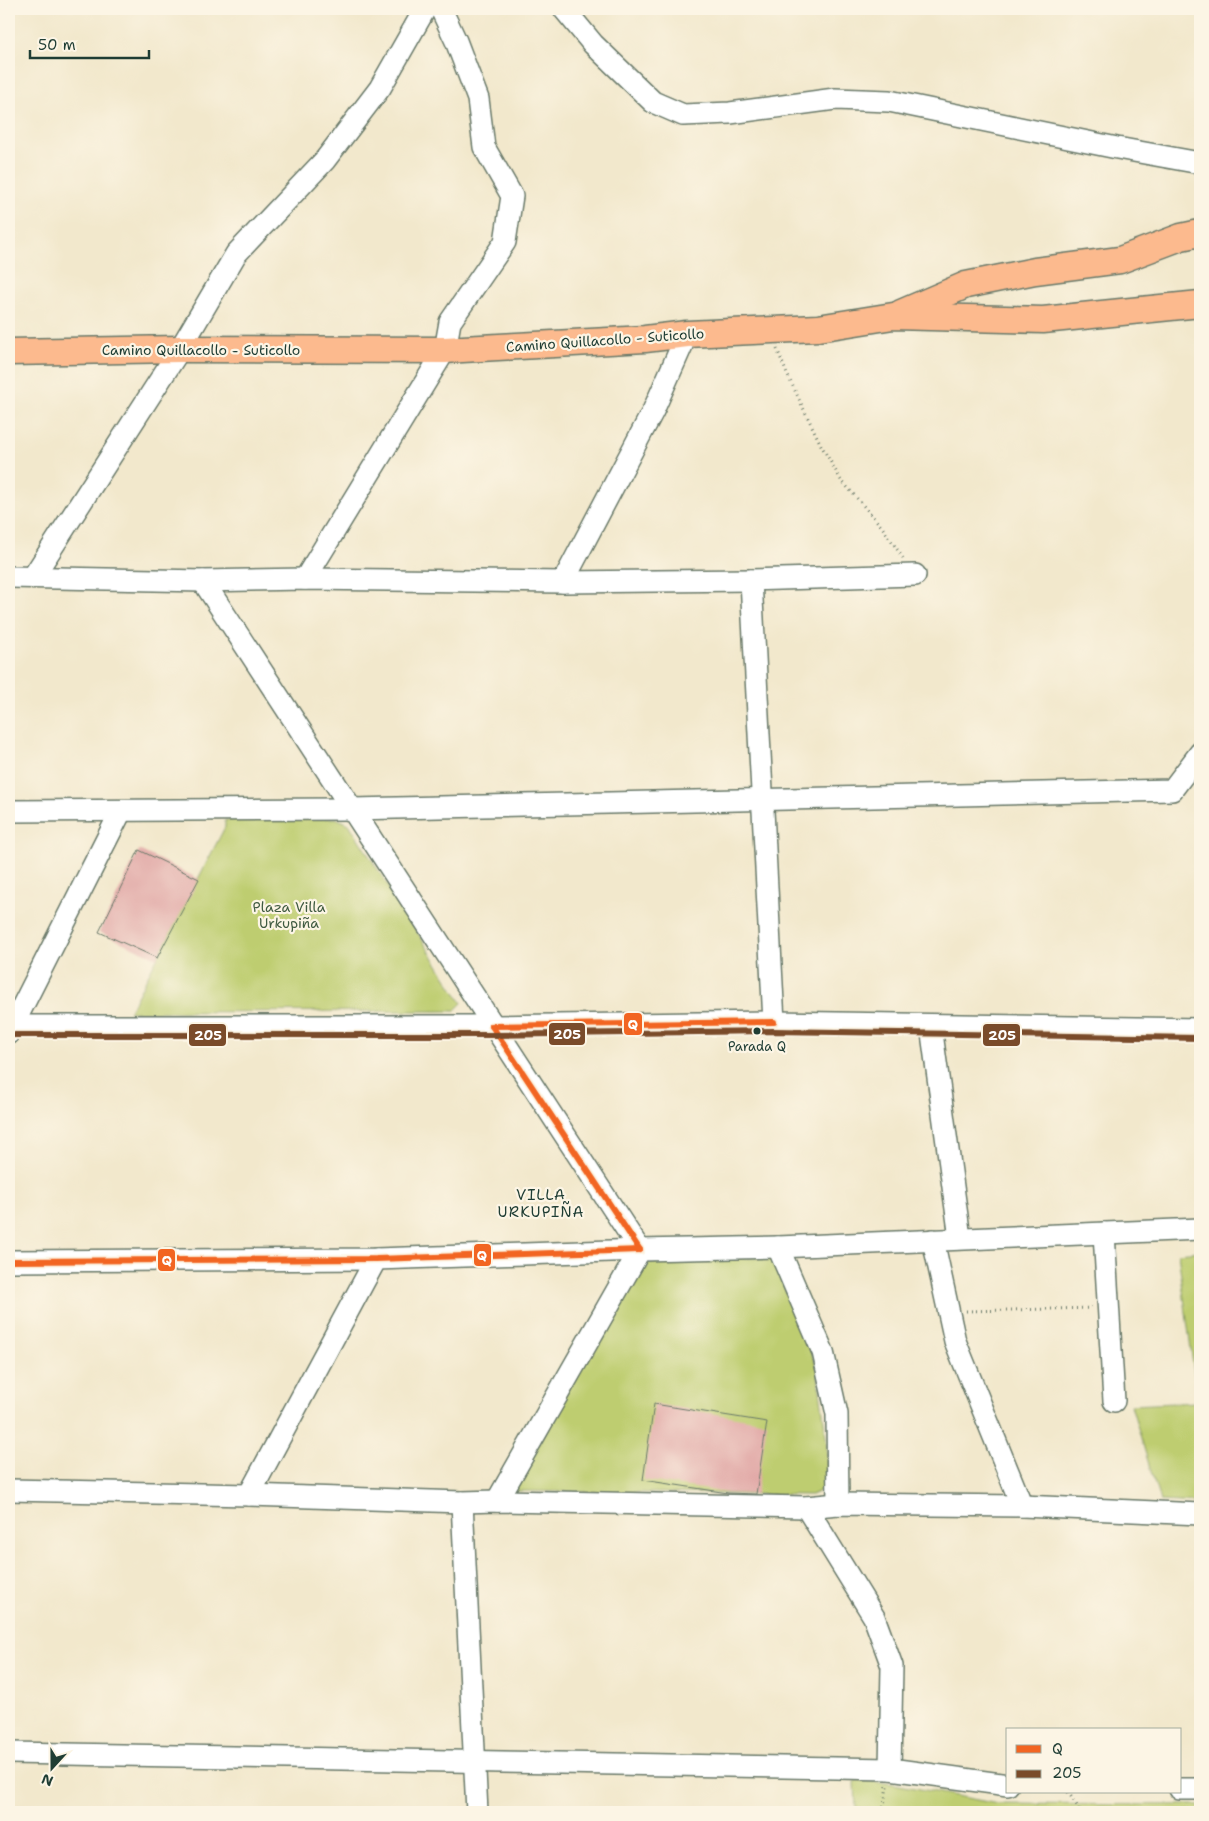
<svg xmlns="http://www.w3.org/2000/svg" width="1209" height="1821" viewBox="0 0 1209 1821" font-family="'Shantell Sans',sans-serif">
<style>
.green{fill:#becd6f;stroke:#6e8552}
.building{fill:#e2aaa8}
.lines{fill:none;stroke-linecap:round;stroke-linejoin:round}
.minor-casing{stroke:#697969;stroke-width:24}
.major-casing{stroke:#697969;stroke-width:29}
.path{stroke:#697969;stroke-width:3;stroke-dasharray:1 4;stroke-linecap:butt}
.minor{stroke:#fff;stroke-width:21}
.major{stroke:#fcba8e;stroke-width:26}
.bus-1-casing{stroke:#fcf5e5;stroke-width:10}
.bus-2-casing{stroke:#fcf5e5;stroke-width:10}
.bus-1{stroke:#f26522;stroke-width:6}
.bus-2{stroke:#7a4b2a;stroke-width:6}
.bus-dot{fill:#1f3d34;stroke:#fcf5e5;stroke-width:2}
.labels{text-anchor:middle;dominant-baseline:central;stroke-width:4.5;stroke-linejoin:round;paint-order:stroke}
.bus-label{font-size:13px;fill:#1f3d34;stroke:#fcf5e5}
.street-label{font-size:14px;fill:#1f3d34;stroke:#fcf5e5}
.park-label{font-size:14px;fill:#3f5a40;stroke:#fcf5e5}
.neighbourhood-label{font-size:15px;letter-spacing:1px;fill:#1f3d34;stroke:#fcf5e5}
.line-badge{stroke:#fcf5e5;stroke-width:2}
.badge-label{font-size:14px;text-anchor:middle;font-weight:bold;fill:#fff}
</style>
<rect width="100%" height="100%" fill="#fcf5e5"/>
<filter id="ink" filterUnits="userSpaceOnUse"><feTurbulence type="fractalNoise" baseFrequency=".02" numOctaves="2"/><feDisplacementMap in="SourceGraphic" scale="10" xChannelSelector="R" yChannelSelector="G"/><feConvolveMatrix kernelMatrix="1 2 1 2 8 2 1 2 1" color-interpolation-filters="sRGB"/></filter>
<filter id="wash" filterUnits="userSpaceOnUse"><feTurbulence type="fractalNoise" baseFrequency=".0096" numOctaves="4" result="noise"/><feDisplacementMap in="SourceGraphic" scale="20" xChannelSelector="R" yChannelSelector="G"/><feGaussianBlur stdDeviation="1.12" result="paint"/><feColorMatrix in="noise" values="0 0 0 0 0 0 0 0 0 0 0 0 0 0 0 0 0 1.4 0 .05"/><feComposite in="paint" operator="in"/></filter>
<g filter="url(#wash)">
<rect width="100%" height="100%" fill="#f2e8cc"/>
<g class="green">
<path d="M 336,818 L 349,824 L 462,1003 L 454,1011 L 129,1012 L 225,827 L 225,820 Z"/>
<path d="M 1200,1251 L 1200,1503 L 1160,1501 L 1131,1405 L 1198,1402 L 1178,1253 Z"/>
<path d="M 707,1258 L 772,1258 L 817,1367 L 827,1444 L 827,1488 L 811,1495 L 513,1491 L 635,1264 Z"/>
<path d="M 855,1780 L 894,1784 L 998,1804 L 1200,1805 L 1200,1812 L 856,1812 Z"/>
</g>
<g id="blocks">
<g class="building">
<path d="M 139,850 L 199,879 L 157,958 L 99,932 Z"/>
<path d="M 654,1404 L 767,1422 L 756,1494 L 728,1493 L 643,1480 Z"/>
</g>
</g>
</g>
<g filter="url(#ink)">
<use href="#blocks" fill-opacity="0" stroke="#697969" stroke-width="1"/>
<g class="lines">
<g class="minor-casing">
<g id="minor">
<path d="M 564,9 L 593,44 L 653,102 L 683,115 L 730,113 L 835,99 L 889,101 L 1117,148 L 1200,163"/>
<path d="M 9,577 L 203,581 L 305,579 L 563,582 L 751,580 L 915,575"/>
<path d="M 33,577 L 180,349 L 236,254 L 325,160 L 380,88 L 425,9"/>
<path d="M 305,579 L 445,350 L 450,322 L 505,242 L 512,196 L 484,147 L 478,99 L 456,41 L 441,9"/>
<path d="M 751,580 L 774,1022"/>
<path d="M 203,581 C 349,804 493,1028 640,1250"/>
<path d="M 563,582 L 653,411 L 687,334"/>
<path d="M 9,811 L 353,809 L 1172,790 L 1200,753"/>
<path d="M 9,1026 L 492,1026 L 774,1022 L 1200,1029"/>
<path d="M 931,1026 L 960,1238"/>
<path d="M 9,1033 L 121,811"/>
<path d="M 1104,1233 L 1114,1401"/>
<path d="M 933,1240 L 955,1341 L 1022,1506"/>
<path d="M 778,1247 L 823,1352 L 837,1414 L 838,1504"/>
<path d="M 9,1261 L 376,1259 L 640,1250 L 778,1247 L 1200,1229"/>
<path d="M 9,1490 L 249,1495 L 462,1502 L 497,1501 L 806,1507 L 838,1504 L 1022,1506 L 1200,1514"/>
<path d="M 249,1495 L 376,1259"/>
<path d="M 497,1501 L 640,1250"/>
<path d="M 462,1502 L 477,1812"/>
<path d="M 806,1507 L 874,1617 L 892,1666 L 890,1769"/>
<path d="M 9,1753 L 890,1769 L 1008,1785"/>
<path d="M 1180,1789 L 1200,1789"/>
</g>
</g>
<g class="major-casing">
<g id="major">
<path d="M 901,313 L 966,285 L 1035,271 L 1120,260 L 1181,237 L 1200,233"/>
<path d="M 9,352 L 180,349 L 445,350 L 645,339 L 687,334 L 818,328 L 893,316 L 1043,320 L 1200,304"/>
</g>
</g>
<g class="path">
<path d="M 777,349 L 787,374 L 821,445 L 841,480 L 882,527 L 903,558"/>
<path d="M 966,1311 L 1093,1308"/>
<path d="M 1068,1792 L 1081,1812"/>
<path d="M 883,1812 L 887,1786"/>
</g>
<use href="#minor" class="minor"/>
<use href="#major" class="major"/>
<g class="bus-1-casing">
<g id="bus-1">
<path d="M 492,1026 L 774,1022"/>
<path d="M 492,1026 L 640,1250"/>
<path d="M 9,1261 L 376,1259 L 640,1250"/>
</g>
</g>
<g class="bus-2-casing">
<path id="bus-2" d="M 9,1035 L 492,1035 L 774,1031 L 1200,1038"/>
</g>
<use href="#bus-1" class="bus-1"/>
<use href="#bus-2" class="bus-2"/>
</g>
</g>
<circle class="bus-dot" cx="757" cy="1031" r="4.5"/>
<g class="labels">
<g class="bus-label">
<text x="757" y="1046">Parada Q</text>
</g>
<g class="street-label">
<text transform="translate(605 340) rotate(-4)">Camino Quillacollo - Suticollo</text>
<text x="201" y="350">Camino Quillacollo - Suticollo</text>
</g>
<g class="park-label">
<text x="289" y="907">Plaza Villa<tspan x="289" dy="16">Urkupiña</tspan></text>
</g>
<g class="neighbourhood-label">
<text x="541" y="1195">VILLA<tspan x="541" dy="17">URKUPIÑA</tspan></text>
</g>
</g>
<g class="line-badge">
<rect x="623" y="1012" width="20" height="24" rx="5" fill="#f26522"/>
<rect x="548" y="1022" width="38" height="24" rx="5" fill="#7a4b2a"/>
<rect x="982" y="1023" width="39" height="24" rx="5" fill="#7a4b2a"/>
<rect x="188" y="1023" width="39" height="24" rx="5" fill="#7a4b2a"/>
<rect x="473" y="1243" width="19" height="24" rx="5" fill="#f26522"/>
<rect x="157" y="1248" width="19" height="24" rx="5" fill="#f26522"/>
</g>
<g class="badge-label">
<text x="633" y="1029">Q</text>
<text x="567" y="1039">205</text>
<text x="1002" y="1040">205</text>
<text x="208" y="1040">205</text>
<text x="482" y="1260">Q</text>
<text x="167" y="1265">Q</text>
</g>
<rect width="1209" height="1821" fill="none" stroke="#fcf5e5" stroke-width="30"/>
<rect x="1006" y="1728" width="175" height="65" fill="#fcf5e5" stroke="#a4ab9e"/>
<rect x="1016" y="1745" width="25" height="8" fill="#f26522" stroke="#a4ab9e"/>
<text x="1052" y="1754" font-size="15" fill="#1f3d34">Q</text>
<rect x="1016" y="1770" width="25" height="8" fill="#7a4b2a" stroke="#a4ab9e"/>
<text x="1052" y="1778" font-size="15" fill="#1f3d34">205</text>
<g transform="translate(52 1768) rotate(201)" stroke="#fcf5e5" stroke-width="4" paint-order="stroke">
<path d="M0-4L9 19L0 12L-9 19Z" fill="#1f3d34"/>
<text y="-8" font-size="14" font-weight="bold" text-anchor="middle" fill="#1f3d34">N</text>
</g>
<path d="M30 50v8h119v-8" fill="none" stroke="#1f3d34" stroke-width="2.5"/>
<text x="38" y="50" font-size="15" fill="#1f3d34" stroke="#fcf5e5" stroke-width="4" paint-order="stroke">50 m</text>
</svg>
